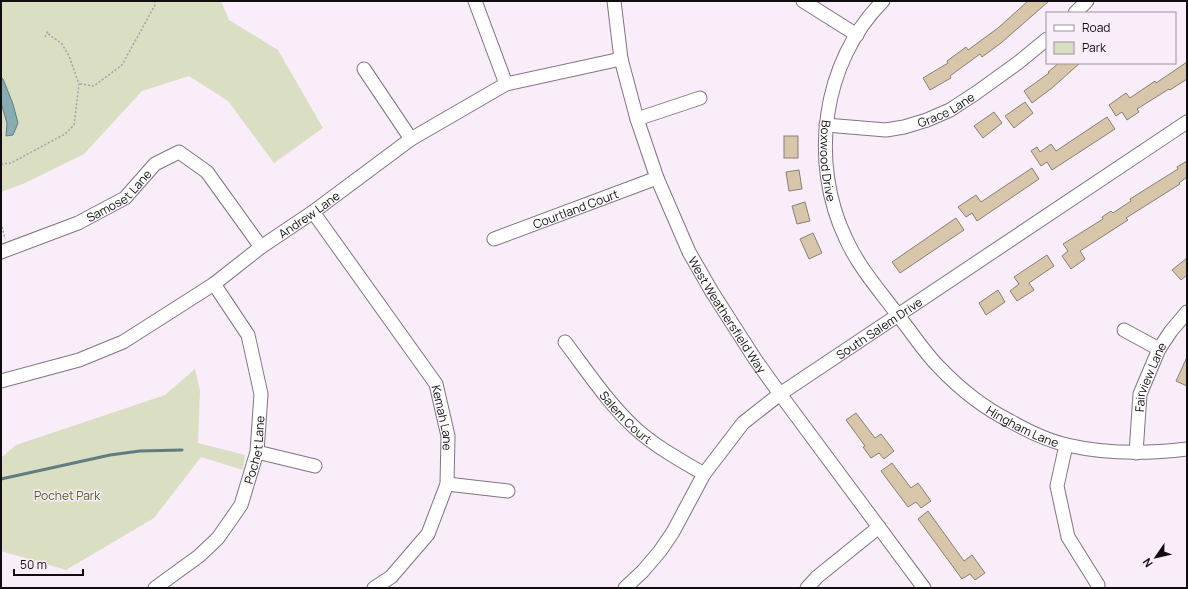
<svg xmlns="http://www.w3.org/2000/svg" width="1188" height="589" viewBox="0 0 1188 589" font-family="Manrope,sans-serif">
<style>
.green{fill:#dadec3}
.water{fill:#87acb1;stroke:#637c81}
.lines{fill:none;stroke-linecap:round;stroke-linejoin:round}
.stream{stroke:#637c81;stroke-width:3}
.building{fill:#d8c6ab;stroke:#888074}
.minor-casing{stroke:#7f7580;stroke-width:15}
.path{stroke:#a79ea8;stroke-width:1.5;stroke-dasharray:2 2;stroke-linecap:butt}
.minor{stroke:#fff;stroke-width:13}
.labels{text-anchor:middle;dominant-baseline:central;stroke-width:3;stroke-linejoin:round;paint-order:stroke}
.street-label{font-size:12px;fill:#100c10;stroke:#f9edfa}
.park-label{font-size:12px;fill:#575c2a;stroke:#f9edfa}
</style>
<rect width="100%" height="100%" fill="#f9edfa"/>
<g class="green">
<path d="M 1,1 L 221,1 L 229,20 L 278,50 L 323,128 L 274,163 L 228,101 L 189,76 L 142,91 L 84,154 L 25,183 L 1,192 Z"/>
<path d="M 195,369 L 200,391 L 198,443 L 245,455 L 243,470 L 201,457 L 154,518 L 66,570 L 1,551 L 1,458 L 16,445 L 165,395 Z"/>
</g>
<path class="water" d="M 1,77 L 3,79 L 13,104 L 18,123 L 13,135 L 6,136 L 7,123 L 1,103 Z"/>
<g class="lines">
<path class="stream" d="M 1,479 L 110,455 L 140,451 L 182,450"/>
</g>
<g class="building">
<path d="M 1028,1 L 1049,1 L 1001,43 L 982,57 L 980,54 L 950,76 L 951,78 L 930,90 L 923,78 L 948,63 L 947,61 L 966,47 L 968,50 L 998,28 Z"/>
<path d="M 1187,62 L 1187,79 L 1170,90 L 1169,89 L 1137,109 L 1139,112 L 1127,120 L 1122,112 L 1116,116 L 1109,105 L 1126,93 L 1130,98 L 1155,81 L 1156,83 Z"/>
<path d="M 1059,63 L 1080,63 L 1052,88 L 1032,103 L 1024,91 L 1049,73 L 1048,72 Z"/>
<path d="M 1025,102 L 1033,113 L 1014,128 L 1005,116 Z"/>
<path d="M 994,112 L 1002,123 L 983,138 L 974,126 Z"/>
<path d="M 1107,117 L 1115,129 L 1052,170 L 1047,162 L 1041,166 L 1031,151 L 1037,147 L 1040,152 L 1051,144 L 1056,151 Z"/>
<rect x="784" y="136" width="14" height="22"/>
<path d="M 1187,161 L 1187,177 L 1179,183 L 1180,184 L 1126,218 L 1128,220 L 1080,251 L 1085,259 L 1071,269 L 1062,256 L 1068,251 L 1063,244 L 1103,219 L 1102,217 L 1111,211 L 1113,213 L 1131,201 L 1130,199 L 1178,169 L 1177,167 Z"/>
<path d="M 1032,168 L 1039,179 L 977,221 L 972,213 L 966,217 L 958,207 L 976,195 L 981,202 Z"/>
<path d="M 799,170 L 802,189 L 789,191 L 786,172 Z"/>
<path d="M 805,202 L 810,221 L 797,224 L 792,206 Z"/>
<path d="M 956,218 L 964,230 L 900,273 L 892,262 Z"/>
<path d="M 813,233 L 822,253 L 809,259 L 800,239 Z"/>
<path d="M 1047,255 L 1054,266 L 1029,283 L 1034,290 L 1017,301 L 1010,291 L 1019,284 L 1014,277 Z"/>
<path d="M 1187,258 L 1187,275 L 1181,280 L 1172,270 Z"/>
<path d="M 998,290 L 1005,302 L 986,315 L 979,303 Z"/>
<path d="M 1187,357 L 1187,386 L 1176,381 Z"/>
<path d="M 856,413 L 875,438 L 881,434 L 894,451 L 884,459 L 879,453 L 871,458 L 863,447 L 865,446 L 846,420 Z"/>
<path d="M 892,463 L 911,488 L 918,483 L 931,501 L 921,508 L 916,502 L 908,507 L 881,471 Z"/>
<path d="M 928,511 L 964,561 L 972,555 L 985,573 L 975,580 L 970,574 L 962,579 L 918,519 Z"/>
</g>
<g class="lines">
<g class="minor-casing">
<g id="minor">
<path d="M 475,1 L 506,84"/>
<path id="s1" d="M 614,1 L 621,59 L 637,119 L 657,178 L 689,252 L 712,292 L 755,359 L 780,394 L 924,588"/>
<path d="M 803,1 L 857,35"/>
<path id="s2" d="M 883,1 C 822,62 809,162 846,239 C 859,268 881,292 900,318 C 913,334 924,352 939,367 C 959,388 984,408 1010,421 C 1026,430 1049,441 1067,445 C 1106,454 1147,454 1187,449"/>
<path d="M 1075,13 L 1087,1"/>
<path d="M 364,69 L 411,139"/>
<path d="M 637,119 L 700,98"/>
<path id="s3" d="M 826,125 L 886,130 L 904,127 L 927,120 L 950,110 L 976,93 L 1019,62 L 1047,39"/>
<path id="s4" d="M 313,212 L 436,384 L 448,436 L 447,484 L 428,534 L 391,577 L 374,588"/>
<path id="s5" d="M 494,239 L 657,178"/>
<path id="s6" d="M 1,252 L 78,223 L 125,198 L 155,164 L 179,152 L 207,172 L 261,247"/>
<path d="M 1124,330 L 1159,349"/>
<path id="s7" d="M 565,342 C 587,371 608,403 635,428 C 656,447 680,460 704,474"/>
<path id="s8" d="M 1,381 L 79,360 L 123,342 L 214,284 L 261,247 L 313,212 L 411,139 L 506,84 L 621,59"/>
<path d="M 1066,445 L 1057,486 L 1068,537 L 1098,585"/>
<path d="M 257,452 L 315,466"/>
<path id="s9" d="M 1136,453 L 1140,394 L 1159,349 L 1171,331 L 1187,312"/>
<path d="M 447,484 L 508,491"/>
<path id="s10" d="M 155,588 L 199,556 L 218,538 L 241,505 L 257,452 L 261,394 L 248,335 L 214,284"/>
<path id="s11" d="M 625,588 L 643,571 L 660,551 L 673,532 L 704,474 L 743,423 L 780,394 L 1187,122"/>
<path d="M 807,588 L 817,577 L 879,527"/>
</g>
</g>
<g class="path">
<path d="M 45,37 L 48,31"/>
<path d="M 80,84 L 94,86 L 122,65 L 155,5 L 155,1"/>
<path d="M 1,164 L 11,163 L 65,134 L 74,125 L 79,84 L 69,56 L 62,44 L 47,33"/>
<path d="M 1,223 L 5,239"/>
</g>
<use href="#minor" class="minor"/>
</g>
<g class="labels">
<g class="street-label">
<text stroke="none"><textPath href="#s3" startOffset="124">Grace Lane</textPath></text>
<text stroke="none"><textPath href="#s2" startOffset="175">Boxwood Drive</textPath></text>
<text stroke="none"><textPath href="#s6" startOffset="132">Samoset Lane</textPath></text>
<text stroke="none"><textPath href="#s5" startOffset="87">Courtland Court</textPath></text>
<text stroke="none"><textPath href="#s8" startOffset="354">Andrew Lane</textPath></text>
<text stroke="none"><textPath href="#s1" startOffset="337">West Weathersfield Way</textPath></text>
<text stroke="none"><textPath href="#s11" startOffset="370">South Salem Drive</textPath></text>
<text stroke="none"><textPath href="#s9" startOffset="78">Fairview Lane</textPath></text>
<text stroke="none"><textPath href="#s7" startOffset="97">Salem Court</textPath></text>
<text stroke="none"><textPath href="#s4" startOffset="246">Kemah Lane</textPath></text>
<text stroke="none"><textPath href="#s2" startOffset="518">Hingham Lane</textPath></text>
<text stroke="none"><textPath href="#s10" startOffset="178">Pochet Lane</textPath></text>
</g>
<g class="park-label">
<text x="67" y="495">Pochet Park</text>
</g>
</g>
<rect width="1188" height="589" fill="none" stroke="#100c10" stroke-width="4"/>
<rect x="1046" y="12" width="130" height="52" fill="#f9edfa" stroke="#9c939c"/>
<rect x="1054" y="25" width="20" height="6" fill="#ffffff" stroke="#9c939c"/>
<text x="1082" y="32" font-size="12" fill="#100c10">Road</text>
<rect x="1054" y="42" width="20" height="12" fill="#dadec3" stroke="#9c939c"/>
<text x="1082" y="52" font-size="12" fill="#100c10">Park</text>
<g transform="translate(1156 557) rotate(236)" stroke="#f9edfa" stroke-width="3" paint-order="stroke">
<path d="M0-3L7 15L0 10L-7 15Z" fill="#100c10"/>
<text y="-6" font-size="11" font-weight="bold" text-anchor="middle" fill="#100c10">N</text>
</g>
<path d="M14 569v6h69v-6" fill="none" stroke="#100c10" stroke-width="2"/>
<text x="20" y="569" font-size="12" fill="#100c10" stroke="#f9edfa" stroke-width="3" paint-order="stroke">50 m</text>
</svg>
